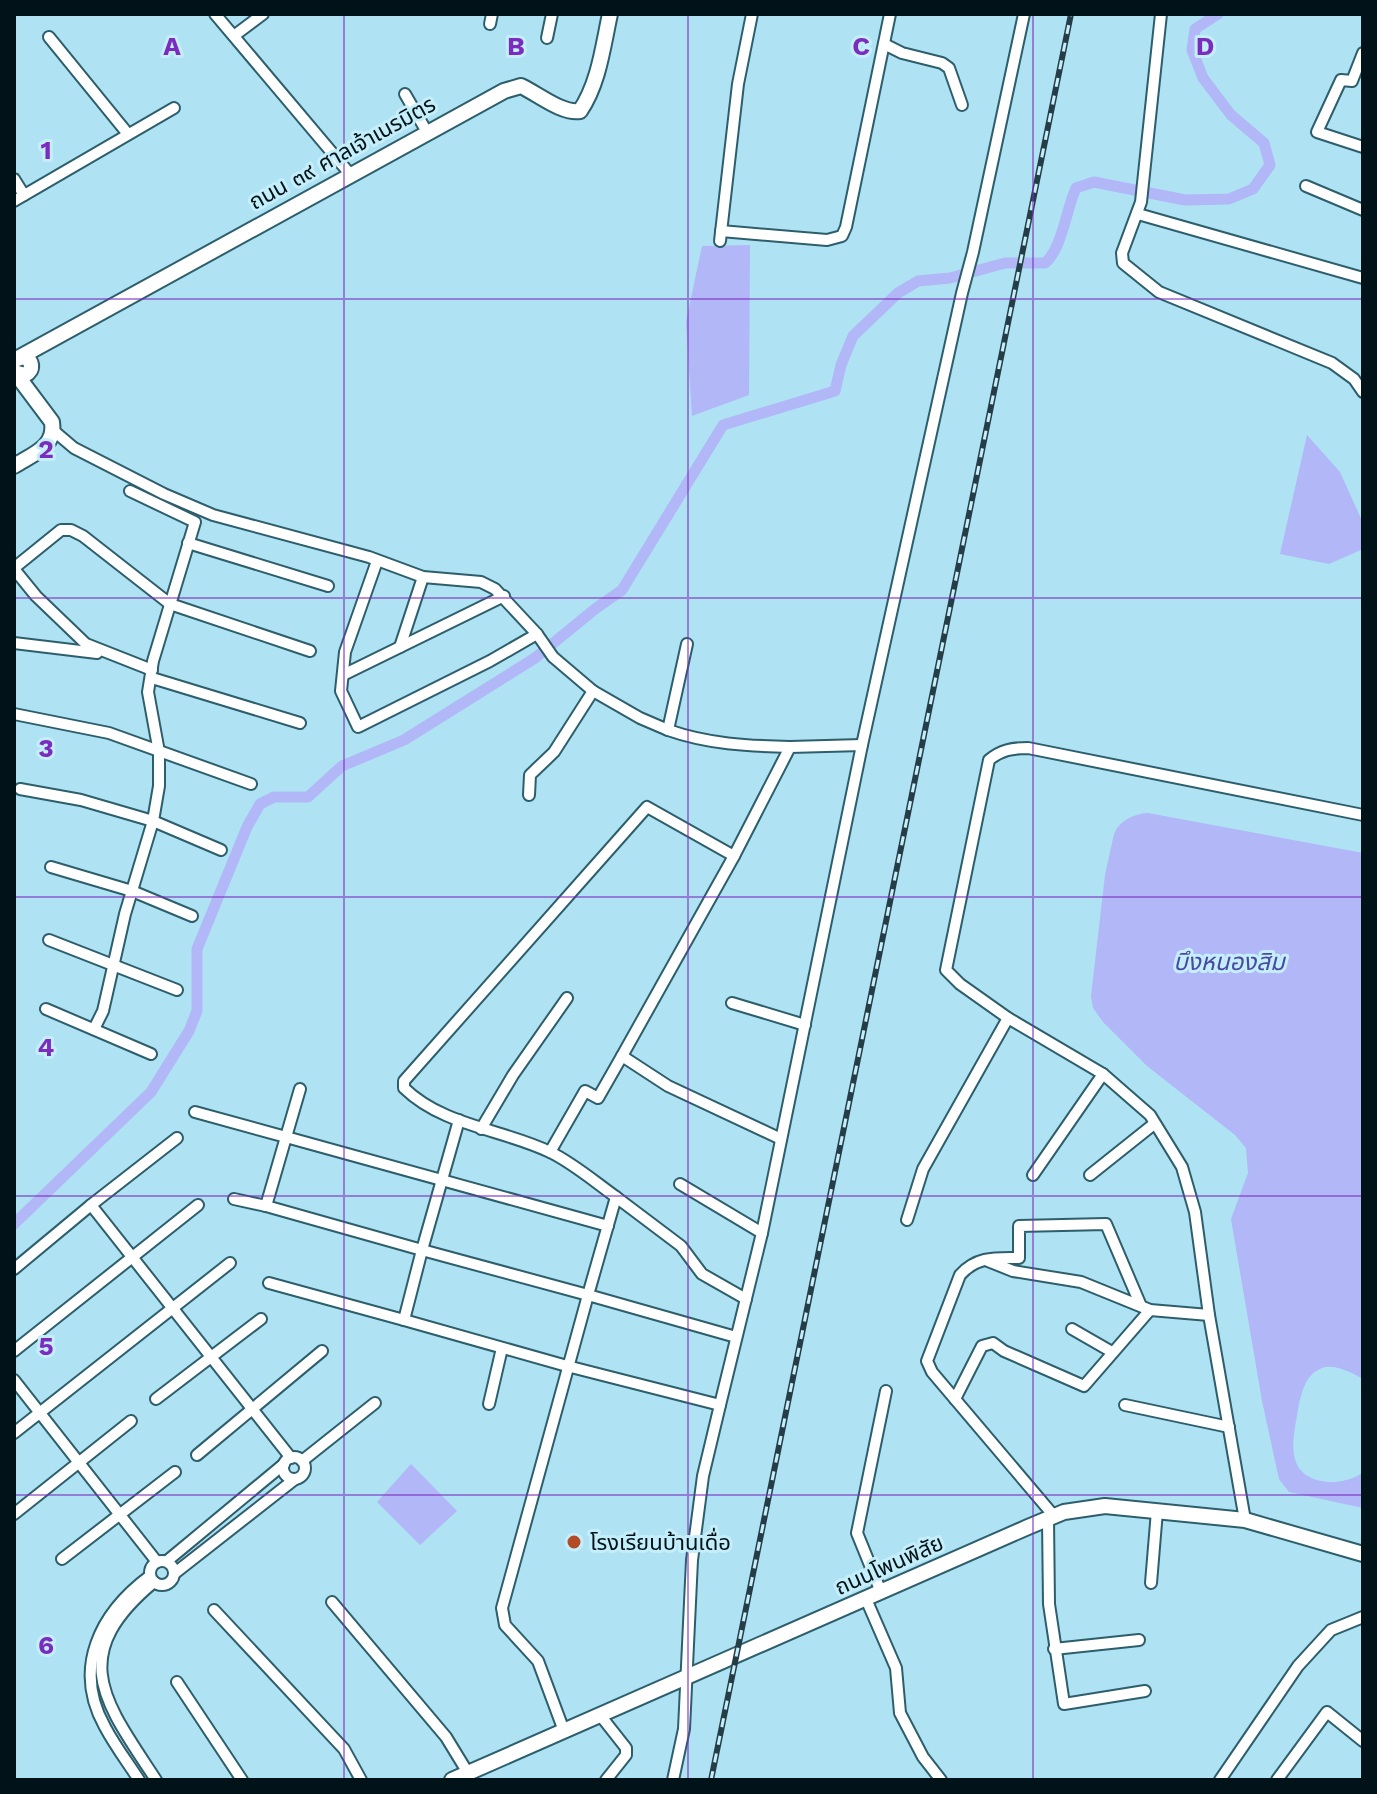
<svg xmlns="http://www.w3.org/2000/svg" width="1377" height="1794" viewBox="0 0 1377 1794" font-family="'Work Sans','Noto Sans Thai',sans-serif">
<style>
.water{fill:#b1b7f7}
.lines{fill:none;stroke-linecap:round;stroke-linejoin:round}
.canal{stroke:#b1b7f7;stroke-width:11}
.street-casing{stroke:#2d5e6c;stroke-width:14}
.secondary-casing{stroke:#2d5e6c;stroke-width:18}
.street{stroke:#fff;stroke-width:10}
.secondary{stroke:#fff;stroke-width:14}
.rail-casing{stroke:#253d46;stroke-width:6}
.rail{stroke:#c5eefb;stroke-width:3;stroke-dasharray:9;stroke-linecap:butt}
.grid{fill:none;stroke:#7b2cbf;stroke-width:2;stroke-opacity:0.55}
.poi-dot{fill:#b34c26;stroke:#c5eefb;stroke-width:3}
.labels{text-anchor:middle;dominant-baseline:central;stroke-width:6;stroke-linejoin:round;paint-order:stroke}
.street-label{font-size:22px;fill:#011319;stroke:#c5eefb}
.poi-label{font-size:22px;fill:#011319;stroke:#c5eefb;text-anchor:start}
.water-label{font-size:24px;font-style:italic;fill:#4a49a4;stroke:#c5eefb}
.grid-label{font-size:26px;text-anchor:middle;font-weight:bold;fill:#7b2cbf;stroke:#c5eefb;stroke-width:6;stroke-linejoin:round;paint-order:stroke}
</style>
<rect width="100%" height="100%" fill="#afe2f3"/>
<g class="water">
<path d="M 750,245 L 749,395 L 692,416 L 686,322 L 702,246 Z"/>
<path d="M 1307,435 L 1340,472 L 1363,523 L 1363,549 L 1329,564 L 1280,554 Z"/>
<path d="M 1148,813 L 1363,853 L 1363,1379 C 1353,1373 1334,1363 1322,1368 C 1303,1375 1300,1399 1297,1416 C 1291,1446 1287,1478 1328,1482 C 1338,1483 1356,1479 1363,1472 L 1363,1508 L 1289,1492 L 1279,1479 L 1262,1401 L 1231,1219 L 1248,1173 L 1246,1148 L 1235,1135 L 1147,1066 L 1103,1022 L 1093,1008 L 1091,996 L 1105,875 L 1114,834 C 1120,820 1133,814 1148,813 Z"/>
<path d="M 411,1464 L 457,1511 L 420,1545 L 377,1502 Z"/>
</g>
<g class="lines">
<path class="canal" d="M 14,1224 L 151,1092 L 189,1031 L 197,1011 L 197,949 L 247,827 L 260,804 L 274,797 L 308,797 L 342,766 L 404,740 L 535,658 L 595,609 L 622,590 L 723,425 L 835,391 L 841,365 L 853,336 L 898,293 L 918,281 L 950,278 L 1005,263 L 1045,263 C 1062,249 1066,210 1076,188 L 1094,182 L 1185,200 L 1229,199 L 1253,189 L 1270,165 L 1264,143 L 1231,115 L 1203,78 L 1192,50 L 1195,29 L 1218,14"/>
<g class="street-casing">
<g id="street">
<path d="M 215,14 L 350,174"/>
<path d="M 1161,14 L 1141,202 L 1122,253 L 1123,263 L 1159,292 L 1332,363 L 1354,379 L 1363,392"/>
<path d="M 490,24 L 492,14"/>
<path d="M 235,35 L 263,14"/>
<path d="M 49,37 L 128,134"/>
<path d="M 547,38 L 552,14"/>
<path d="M 884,44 L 902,53 L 942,63 L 949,68 L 962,105"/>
<path d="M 1363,53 L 1352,81 L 1341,80 L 1317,132 L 1363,147"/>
<path d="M 405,94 L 427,132"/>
<path d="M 14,179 L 24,195"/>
<path d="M 1306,186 L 1363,210"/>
<path d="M 14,201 L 174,108"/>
<path d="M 1138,214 L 1363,278"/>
<path d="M 721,231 L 827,240 L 842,236 L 846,227 L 890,14"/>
<path d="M 720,241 L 738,84 L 752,14"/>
<path d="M 54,431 L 74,448 L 164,494 L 213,515 L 369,557 L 423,577 L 481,582 L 495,589 L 537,634 L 553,657 L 593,691"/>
<path d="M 188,543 L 328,586"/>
<path d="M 377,561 L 345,652 L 341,691 L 358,727 L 490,661 L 537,634"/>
<path d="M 14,568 L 61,530 L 71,530 L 83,536 L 170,604 L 310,651"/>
<path d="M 14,569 L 36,596 L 86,644 L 152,670"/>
<path d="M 14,643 L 97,653"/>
<path d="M 687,644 L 668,730 C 708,744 747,746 790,747"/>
<path d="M 400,647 L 423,577"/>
<path d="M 343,675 L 504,596"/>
<path d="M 152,678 L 300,723"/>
<path d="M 14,714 L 109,733 L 251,784"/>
<path d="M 862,745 L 962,293 L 973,252 L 1024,14"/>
<path d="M 20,789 L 81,800 L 153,821 L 221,850"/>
<path d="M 529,795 L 530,775 L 554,752 L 593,691 L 640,718 L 668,730"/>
<path d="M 734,856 L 790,747 L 862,745 L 762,1233"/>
<path d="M 51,867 L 132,891 L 192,916"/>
<path d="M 49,940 L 177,990"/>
<path d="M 732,1003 L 805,1025"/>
<path d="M 46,1009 L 151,1054"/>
<path d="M 94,1029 L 103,1011 L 125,914 L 153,821 L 159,786 L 159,752 L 148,692 L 153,661 L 195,522 L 130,491"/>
<path d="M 300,1089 L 286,1137 L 608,1226"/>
<path d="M 195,1112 L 286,1137 L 266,1206 L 422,1250 L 459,1120"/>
<path d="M 481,1129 L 513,1075 L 567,998"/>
<path d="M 550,1152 L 585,1091 L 598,1098 L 622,1056 L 668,1086 L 781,1139"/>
<path d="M 1033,1175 L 1103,1074"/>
<path d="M 1090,1175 L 1154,1124"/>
<path d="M 680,1184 L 762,1233 L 720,1405"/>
<path d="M 616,1197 C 595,1182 573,1163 550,1152 C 502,1129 443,1126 404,1088 L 404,1081 L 647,807 L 734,856 L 622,1056"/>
<path d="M 234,1199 L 266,1206"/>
<path d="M 91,1205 L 177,1138"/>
<path d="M 907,1220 L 923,1169 L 1008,1018"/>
<path d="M 988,1261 L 1013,1271 L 1081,1282 L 1150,1310 L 1209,1315"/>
<path d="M 14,1269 L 91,1205 L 291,1458"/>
<path d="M 269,1283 L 404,1320 L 422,1250 L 588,1295 L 502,1608 L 505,1625 L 538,1661 L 564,1731"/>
<path d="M 404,1320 L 567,1366 L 720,1405 L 703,1476 L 692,1560 L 684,1729 L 673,1780"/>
<path d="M 1072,1329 L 1112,1352"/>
<path d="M 736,1337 L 588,1295 L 616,1197 L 681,1246 L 702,1274 L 746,1299"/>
<path d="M 14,1351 L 198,1205"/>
<path d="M 14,1380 L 157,1562"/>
<path d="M 156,1399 L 261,1319"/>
<path d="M 955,1399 L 982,1346 L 993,1343 L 1004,1351 L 1084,1386 L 1150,1310"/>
<path d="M 489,1404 L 502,1348"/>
<path d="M 1125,1405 L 1229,1427"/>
<path d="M 14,1433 L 230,1263"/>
<path d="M 197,1455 L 322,1351"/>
<circle cx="294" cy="1468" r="11"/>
<path d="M 302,1461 L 375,1403"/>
<path d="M 14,1514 L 131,1421"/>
<path d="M 1054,1516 L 932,1372 L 927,1361 L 960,1275 C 977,1256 996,1258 1019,1258 L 1019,1226 L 1106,1224 L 1141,1306"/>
<path d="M 1048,1519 L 1049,1604 L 1064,1704 L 1145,1691"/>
<path d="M 1245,1520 L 1209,1315 L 1195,1212 L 1182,1167 L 1150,1115 L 1103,1074 L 1008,1018 L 960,984 L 946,970 L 989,760 C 1001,750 1012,748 1028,748 L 1363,815"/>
<path d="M 62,1559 L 175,1472"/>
<circle cx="162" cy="1573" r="12"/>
<path d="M 167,1561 L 284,1464"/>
<path d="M 175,1573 L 295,1479"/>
<path d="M 154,1582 C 65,1656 105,1702 156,1780"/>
<path d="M 1151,1583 L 1157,1511"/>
<path d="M 881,1592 L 857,1533 L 886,1391"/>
<path d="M 866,1599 L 896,1668 L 900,1713 L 923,1757 L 941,1780"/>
<path d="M 332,1602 L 446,1737 L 468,1773"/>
<path d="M 214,1610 L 344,1749 L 361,1780"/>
<path d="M 1054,1649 L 1139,1640"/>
<path d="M 177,1682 L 242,1780"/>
<path d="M 600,1715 L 626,1748 L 626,1755 L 606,1780"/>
<path d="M 139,1780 C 128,1763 115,1746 105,1727 C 72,1668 100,1613 150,1576"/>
<path d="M 1220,1780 L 1298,1666 L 1331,1630 L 1363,1617"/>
<path d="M 1277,1780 L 1327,1712 L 1363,1741"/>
</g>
</g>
<g class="secondary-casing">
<g id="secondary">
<path d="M 20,357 L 504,91 L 521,86 C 538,94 562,114 580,111 C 599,83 603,46 610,14"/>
<path d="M 14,372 L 25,375 C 34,370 33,360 23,357 L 14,360"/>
<path d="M 14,466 C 33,454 56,447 52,422 L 16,374"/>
<path d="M 452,1780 L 1028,1527 L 1064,1512 L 1105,1506 L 1245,1520 L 1363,1554"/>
</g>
</g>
<use href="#street" class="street"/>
<use href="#secondary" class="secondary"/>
<g class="rail-casing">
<path id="rail" d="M 711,1780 L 1071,14"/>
</g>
<use href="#rail" class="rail"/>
</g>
<path class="grid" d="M 344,14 L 344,1780M 688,14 L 688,1780M 1033,14 L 1033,1780M 14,299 L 1363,299M 14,598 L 1363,598M 14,897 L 1363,897M 14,1196 L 1363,1196M 14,1495 L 1363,1495"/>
<circle class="poi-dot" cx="574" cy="1542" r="8"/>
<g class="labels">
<g class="street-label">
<text transform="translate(342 153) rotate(-29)">ถนน ๓๙ ศาลเจ้าเนรมิตร</text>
<text transform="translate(889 1565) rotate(-24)">ถนนโพนพิสัย</text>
</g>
<g class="poi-label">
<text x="590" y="1542">โรงเรียนบ้านเดื่อ</text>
</g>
<g class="water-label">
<text x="1229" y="962">บึงหนองสิม</text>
</g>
</g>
<g class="grid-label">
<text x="172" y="55">A</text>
<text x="516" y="55">B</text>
<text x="861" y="55">C</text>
<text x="1205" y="55">D</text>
<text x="46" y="159">1</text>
<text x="46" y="458">2</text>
<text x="46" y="757">3</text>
<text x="46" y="1056">4</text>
<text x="46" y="1355">5</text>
<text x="46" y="1654">6</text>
</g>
<rect width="1377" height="1794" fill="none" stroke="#011319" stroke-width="32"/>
</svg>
